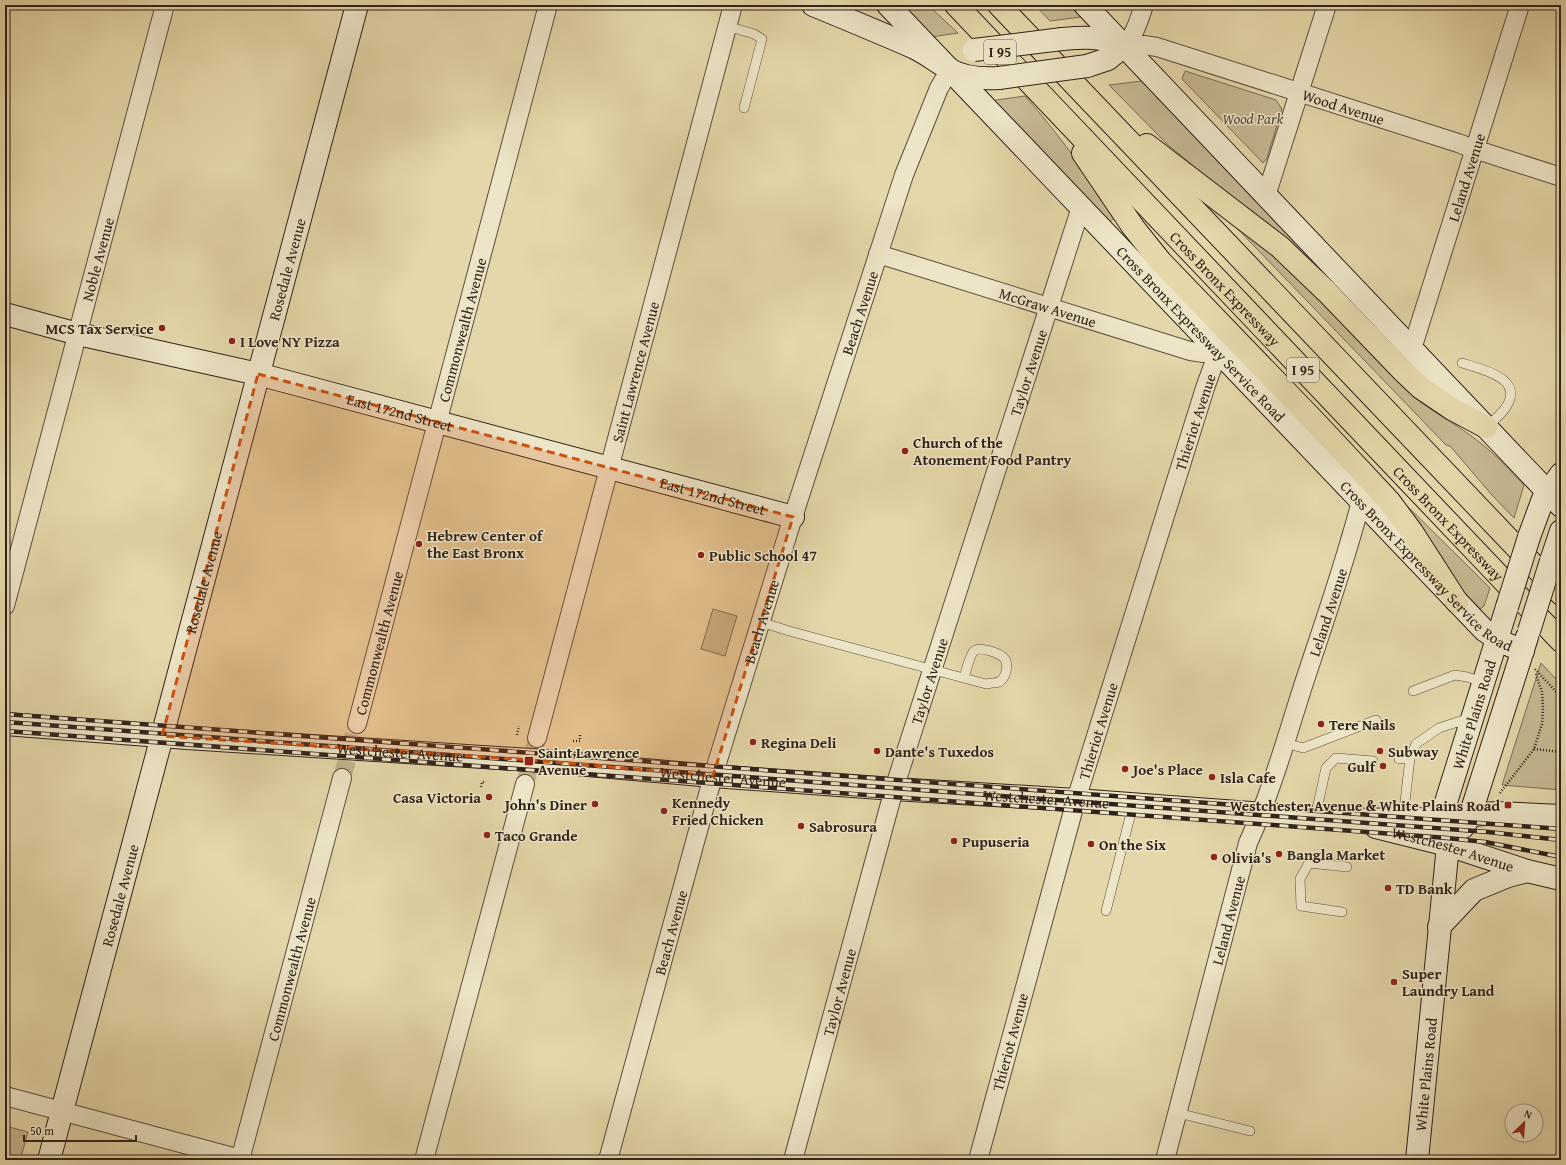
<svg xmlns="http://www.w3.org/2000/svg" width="1566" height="1165" viewBox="0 0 1566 1165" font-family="'Gentium Book Plus',serif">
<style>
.green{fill:#c5b891;stroke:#7a6d56}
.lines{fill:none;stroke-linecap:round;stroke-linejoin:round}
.street-tunnel{stroke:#c0b38c;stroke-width:18;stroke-dasharray:18 9;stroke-linecap:butt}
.lane-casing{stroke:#5d4f3e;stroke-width:10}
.street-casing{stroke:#5d4f3e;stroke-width:20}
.secondary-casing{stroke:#30221a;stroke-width:24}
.highway-casing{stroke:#30221a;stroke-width:24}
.path{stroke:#30221a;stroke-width:2.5;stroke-dasharray:1 2;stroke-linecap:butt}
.lane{stroke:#ede5c7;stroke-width:9}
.street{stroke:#ede5c7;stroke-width:18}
.secondary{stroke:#ede5c7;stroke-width:22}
.highway{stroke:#e4d7a9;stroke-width:22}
.rail-casing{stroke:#30221a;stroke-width:4.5}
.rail{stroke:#ede5c7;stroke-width:3;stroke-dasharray:9;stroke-linecap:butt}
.secondary-bridge-casing{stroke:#30221a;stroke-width:24;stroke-linecap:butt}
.secondary-bridge{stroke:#ede5c7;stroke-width:22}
.marked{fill:#cc510e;fill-opacity:0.2;stroke:#cc510e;stroke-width:3;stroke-dasharray:8 5;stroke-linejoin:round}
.poi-dot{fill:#8f2418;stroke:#ede5c7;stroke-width:1.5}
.labels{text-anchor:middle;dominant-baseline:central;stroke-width:3;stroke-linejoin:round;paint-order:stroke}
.shield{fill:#ede5c7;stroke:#695c4e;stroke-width:1}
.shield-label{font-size:14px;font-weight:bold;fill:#30221a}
.street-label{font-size:15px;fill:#30221a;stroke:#ede5c7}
.park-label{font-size:15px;font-style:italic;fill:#554838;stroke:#ede5c7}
.poi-label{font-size:15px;font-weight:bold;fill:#30221a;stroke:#ede5c7;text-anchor:start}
</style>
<rect width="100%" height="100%" fill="#e4d7a9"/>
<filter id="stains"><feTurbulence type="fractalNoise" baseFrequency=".005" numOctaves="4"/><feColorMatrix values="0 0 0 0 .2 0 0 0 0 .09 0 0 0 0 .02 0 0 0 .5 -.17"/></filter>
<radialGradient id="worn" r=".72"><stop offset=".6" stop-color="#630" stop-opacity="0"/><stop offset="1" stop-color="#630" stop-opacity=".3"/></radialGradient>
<g class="green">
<path d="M 901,5 L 928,5 L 958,33 L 931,37 Z"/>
<path d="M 1035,5 L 1070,5 L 1081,17 L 1050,21 Z"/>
<path d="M 1185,71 L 1276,100 L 1282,109 L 1267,158 L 1263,163 L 1182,79 Z"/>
<path d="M 1142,81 L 1316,264 L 1312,266 L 1278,237 L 1269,224 L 1215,184 L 1167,144 L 1109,85 Z"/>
<path d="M 1025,96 C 1059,134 1087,175 1116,216 L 1109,223 L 994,102 L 996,100 Z"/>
<path d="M 1229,220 L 1295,273 L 1413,396 C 1433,412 1454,423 1474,438 C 1493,452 1508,468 1524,485 L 1514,518 L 1491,494 L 1450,446 L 1446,445 Z"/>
<path d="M 1376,475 L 1490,588 L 1484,606 L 1480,609 L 1458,586 Z"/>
<path d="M 713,609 L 737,616 L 725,656 L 701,649 Z"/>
<path d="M 1541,663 L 1555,678 L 1561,673 L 1561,790 L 1502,785 Z"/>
<path d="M 5,1126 L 28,1132 L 20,1160 L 5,1160 Z"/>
</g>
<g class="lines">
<g class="street-tunnel">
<path d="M 342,778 L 357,724"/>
<path d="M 525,784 L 537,738"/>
</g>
<g class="lane-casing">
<g id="lane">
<path d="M 727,26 L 754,34 L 762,39 L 744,108"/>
<path d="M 1462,363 C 1481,369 1525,378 1506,407 C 1501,415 1493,421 1486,427"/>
<path d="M 761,622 L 789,631 L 986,684 C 990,683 996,683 999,682 C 1006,678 1010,663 1003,657 C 998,653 980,646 974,651 C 969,656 967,670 964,677"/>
<path d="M 1413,691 L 1455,675 L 1467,677 L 1483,682"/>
<path d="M 1285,743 L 1303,748 L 1376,720"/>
<path d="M 1399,759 L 1410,758"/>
<path d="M 1315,818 L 1326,768 L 1336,758 L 1373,761"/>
<path d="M 1403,819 L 1410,758 L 1416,744 L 1439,728 L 1470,718"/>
<path d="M 1106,911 L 1133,805"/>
<path d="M 1342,912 L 1301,906 L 1300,879 L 1309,863 L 1347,867"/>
<path d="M 1178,1113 L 1250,1131"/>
</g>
</g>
<g class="street-casing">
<g id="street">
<path id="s1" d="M 1124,46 L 1144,45 L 1157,47 L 1458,143 L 1474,149 L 1561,177"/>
<path d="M 1124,46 C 1135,35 1139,20 1144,5"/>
<path d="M 1266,196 L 1327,5"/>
<path id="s2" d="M 878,254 L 1190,351 L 1204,353 L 1218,352 L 1205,388 L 1076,800 L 978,1160"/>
<path id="s3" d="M 1412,349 L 1520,5"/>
<path id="s4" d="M 5,606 L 165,5"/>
<path id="s5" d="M 357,724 L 548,5"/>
<path id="s6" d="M 537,738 L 733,5"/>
<path d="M 5,1096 L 244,1160"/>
<path id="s7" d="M 240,1160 L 342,778"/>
<path d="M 424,1160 L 525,784"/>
<path id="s8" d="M 608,1160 L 713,776 L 793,517 L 904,175 L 939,88 L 950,70"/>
<path id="s9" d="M 793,1160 L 894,789 L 1081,207"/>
<path id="s10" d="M 1165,1160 L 1248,843 C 1271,793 1286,739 1303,686 C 1323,625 1345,564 1361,501"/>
</g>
</g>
<g class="secondary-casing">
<g id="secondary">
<path d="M 813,5 C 847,19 881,33 915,48 C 927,54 937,62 949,69 C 963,78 982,79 999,78"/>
<path id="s11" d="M 888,5 L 1484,630 L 1502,642 L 1523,651"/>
<path d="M 1085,5 L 1561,506"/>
<path d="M 1062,39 C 1086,37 1100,36 1123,46"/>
<path d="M 1087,66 L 1108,59 L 1124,46"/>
<path id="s12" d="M 5,314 L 78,334 L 258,374 L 793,517"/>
<path d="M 1529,537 L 1543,499 L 1561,474"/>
<path d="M 1551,561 L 1561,531"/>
<path id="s13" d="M 5,724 L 187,738 L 531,760 L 713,776 L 894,789 L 1076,800 L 1345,820 L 1423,819 L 1497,813 L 1561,816"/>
<path id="s14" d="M 1376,827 L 1448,845 L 1527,871 L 1561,879"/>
<path d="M 1463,827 L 1470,816 L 1527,637"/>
<path d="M 1439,927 L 1474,890 L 1508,876 L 1527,871"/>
<path id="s15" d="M 49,1160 L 357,5"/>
<path id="s16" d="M 1417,1160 L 1448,845 L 1441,818 L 1507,607"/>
</g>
</g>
<g class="highway-casing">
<g id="highway">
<path id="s17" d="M 956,5 L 1561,641"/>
<path d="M 999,5 L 1561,594"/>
<path d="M 1147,145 L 1280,247 L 1327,292 L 1402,370 L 1421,388 L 1452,409 L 1486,427"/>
<path d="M 1083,153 L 1133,227 L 1161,262 L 1317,424 L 1389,501 L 1412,532 L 1457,602"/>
</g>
</g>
<g class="path">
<path d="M 1535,669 L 1561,697"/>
<path d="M 517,735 L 519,726"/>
<path d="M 573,741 L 580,741 L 580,735"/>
<path d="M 1534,749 L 1561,752"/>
<path d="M 481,787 L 482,782 L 486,782"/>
<path d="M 1500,793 L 1534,749 L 1542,724 L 1543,708 L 1542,692 L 1535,672"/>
</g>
<use href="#lane" class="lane"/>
<use href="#street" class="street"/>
<use href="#secondary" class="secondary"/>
<use href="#highway" class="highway"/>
<g class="rail-casing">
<g id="rail">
<path d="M 5,714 L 1561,829"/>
<path d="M 5,722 L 1488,832 L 1561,840"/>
<path d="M 5,731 L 1447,838 L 1485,842 L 1561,857"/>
</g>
</g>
<use href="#rail" class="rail"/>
<g class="secondary-bridge-casing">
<g id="secondary-bridge">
<path d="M 974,50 L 1062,39"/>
<path d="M 999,78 L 1087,66"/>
<path d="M 1507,607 L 1529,537"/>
<path d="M 1529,631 L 1551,561"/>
</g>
</g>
<use href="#secondary-bridge" class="secondary-bridge"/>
</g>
<path class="marked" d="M 258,374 L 793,517 L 713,776 L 531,760 L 162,736 Z"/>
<g class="poi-dot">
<circle cx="162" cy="328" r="4"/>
<circle cx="232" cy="341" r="4"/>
<circle cx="905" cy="451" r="4"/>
<circle cx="419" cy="544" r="4"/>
<circle cx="701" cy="555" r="4"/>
<circle cx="1321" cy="724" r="4"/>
<circle cx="753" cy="742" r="4"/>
<circle cx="877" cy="751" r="4"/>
<circle cx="1380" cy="751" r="4"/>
<rect x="524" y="756" width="10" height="10" rx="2"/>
<circle cx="1383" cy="766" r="4"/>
<circle cx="1125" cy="769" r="4"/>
<circle cx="1212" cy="777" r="4"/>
<circle cx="489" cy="797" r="4"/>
<circle cx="595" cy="804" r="4"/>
<rect x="1504" y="801" width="8" height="8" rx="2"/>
<circle cx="664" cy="811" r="4"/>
<circle cx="801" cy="826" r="4"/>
<circle cx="487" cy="835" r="4"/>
<circle cx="954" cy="841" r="4"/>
<circle cx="1091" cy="844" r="4"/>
<circle cx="1279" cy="854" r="4"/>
<circle cx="1214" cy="857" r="4"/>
<circle cx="1388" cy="888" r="4"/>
<circle cx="1394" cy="982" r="4"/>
</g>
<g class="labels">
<g class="shield">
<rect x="984" y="40" width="32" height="24" rx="3"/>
<rect x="1287" y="358" width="32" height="24" rx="3"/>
</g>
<g class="shield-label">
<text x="1000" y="52">I 95</text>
<text x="1303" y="370">I 95</text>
</g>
<g class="street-label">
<text stroke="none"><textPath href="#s1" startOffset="229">Wood Avenue</textPath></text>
<text stroke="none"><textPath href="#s3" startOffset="180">Leland Avenue</textPath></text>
<text stroke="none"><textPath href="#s4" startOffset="359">Noble Avenue</textPath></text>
<text stroke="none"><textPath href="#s15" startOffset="922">Rosedale Avenue</textPath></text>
<text stroke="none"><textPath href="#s17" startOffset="391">Cross Bronx Expressway</textPath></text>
<text stroke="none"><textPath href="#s2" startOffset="178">McGraw Avenue</textPath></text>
<text stroke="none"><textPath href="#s8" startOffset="884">Beach Avenue</textPath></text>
<text stroke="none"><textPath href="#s5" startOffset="408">Commonwealth Avenue</textPath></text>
<text stroke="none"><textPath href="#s11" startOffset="454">Cross Bronx Expressway Service Road</textPath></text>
<text stroke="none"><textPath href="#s6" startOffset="379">Saint Lawrence Avenue</textPath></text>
<text stroke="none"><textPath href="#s9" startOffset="822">Taylor Avenue</textPath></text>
<text stroke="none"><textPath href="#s12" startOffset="407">East 172nd Street</textPath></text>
<text transform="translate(1195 422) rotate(-72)">Thieriot Avenue</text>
<text stroke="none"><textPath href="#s12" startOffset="731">East 172nd Street</textPath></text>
<text stroke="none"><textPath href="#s17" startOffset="715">Cross Bronx Expressway</textPath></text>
<text stroke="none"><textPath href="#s11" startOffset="778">Cross Bronx Expressway Service Road</textPath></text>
<text stroke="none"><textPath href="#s15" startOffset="598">Rosedale Avenue</textPath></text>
<text stroke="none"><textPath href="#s10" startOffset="572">Leland Avenue</textPath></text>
<text stroke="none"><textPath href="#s8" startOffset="560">Beach Avenue</textPath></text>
<text stroke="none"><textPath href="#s5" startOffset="84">Commonwealth Avenue</textPath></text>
<text stroke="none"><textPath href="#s9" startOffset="498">Taylor Avenue</textPath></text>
<text stroke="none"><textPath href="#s16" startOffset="453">White Plains Road</textPath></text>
<text transform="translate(1098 731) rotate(-73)">Thieriot Avenue</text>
<text stroke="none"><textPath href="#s13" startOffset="396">Westchester Avenue</textPath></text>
<text stroke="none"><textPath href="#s13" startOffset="720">Westchester Avenue</textPath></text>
<text stroke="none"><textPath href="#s13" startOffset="1044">Westchester Avenue</textPath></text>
<text stroke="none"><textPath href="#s14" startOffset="80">Westchester Avenue</textPath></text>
<text stroke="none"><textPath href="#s15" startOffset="274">Rosedale Avenue</textPath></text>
<text stroke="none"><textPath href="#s10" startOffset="248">Leland Avenue</textPath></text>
<text stroke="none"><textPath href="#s8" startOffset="236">Beach Avenue</textPath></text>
<text stroke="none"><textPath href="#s7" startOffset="198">Commonwealth Avenue</textPath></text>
<text stroke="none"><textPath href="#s9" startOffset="174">Taylor Avenue</textPath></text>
<text transform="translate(1010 1042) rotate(-75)">Thieriot Avenue</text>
<text stroke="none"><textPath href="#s16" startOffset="86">White Plains Road</textPath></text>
</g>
<g class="park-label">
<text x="1253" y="118">Wood Park</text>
</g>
<g class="poi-label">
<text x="154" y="328" text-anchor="end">MCS Tax Service</text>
<text x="240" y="341">I Love NY Pizza</text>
<text x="913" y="442">Church of the<tspan x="913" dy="17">Atonement Food Pantry</tspan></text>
<text x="427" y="535">Hebrew Center of<tspan x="427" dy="17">the East Bronx</tspan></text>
<text x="709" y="555">Public School 47</text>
<text x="1329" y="724">Tere Nails</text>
<text x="761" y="742">Regina Deli</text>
<text x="885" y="751">Dante's Tuxedos</text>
<text x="1388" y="751">Subway</text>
<text x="538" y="752">Saint Lawrence<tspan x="538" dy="17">Avenue</tspan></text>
<text x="1375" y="766" text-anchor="end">Gulf</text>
<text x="1133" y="769">Joe's Place</text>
<text x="1220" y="777">Isla Cafe</text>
<text x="481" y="797" text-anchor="end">Casa Victoria</text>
<text x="672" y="802">Kennedy<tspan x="672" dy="17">Fried Chicken</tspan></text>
<text x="587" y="804" text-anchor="end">John's Diner</text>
<text x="1500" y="805" text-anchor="end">Westchester Avenue &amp; White Plains Road</text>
<text x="809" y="826">Sabrosura</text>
<text x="495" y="835">Taco Grande</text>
<text x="962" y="841">Pupuseria</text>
<text x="1099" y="844">On the Six</text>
<text x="1287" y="854">Bangla Market</text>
<text x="1222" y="857">Olivia's</text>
<text x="1396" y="888">TD Bank</text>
<text x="1402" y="973">Super<tspan x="1402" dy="17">Laundry Land</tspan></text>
</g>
</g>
<rect width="1566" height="1165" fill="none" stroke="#e4d7a9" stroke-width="20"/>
<rect x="6" y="6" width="1554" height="1153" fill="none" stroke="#30221a" stroke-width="2"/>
<rect x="10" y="10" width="1546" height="1145" fill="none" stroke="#30221a"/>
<g transform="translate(1524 1123) rotate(25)"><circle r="19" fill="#ede5c7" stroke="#a19782"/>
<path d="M0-3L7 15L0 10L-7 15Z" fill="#8f2418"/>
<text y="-6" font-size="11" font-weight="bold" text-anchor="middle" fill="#30221a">N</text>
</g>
<path d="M24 1135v6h112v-6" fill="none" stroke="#30221a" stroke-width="2"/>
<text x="30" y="1135" font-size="12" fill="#30221a" stroke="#ede5c7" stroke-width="3" paint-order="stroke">50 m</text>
<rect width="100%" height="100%" filter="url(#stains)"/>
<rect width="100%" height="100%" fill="url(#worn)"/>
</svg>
